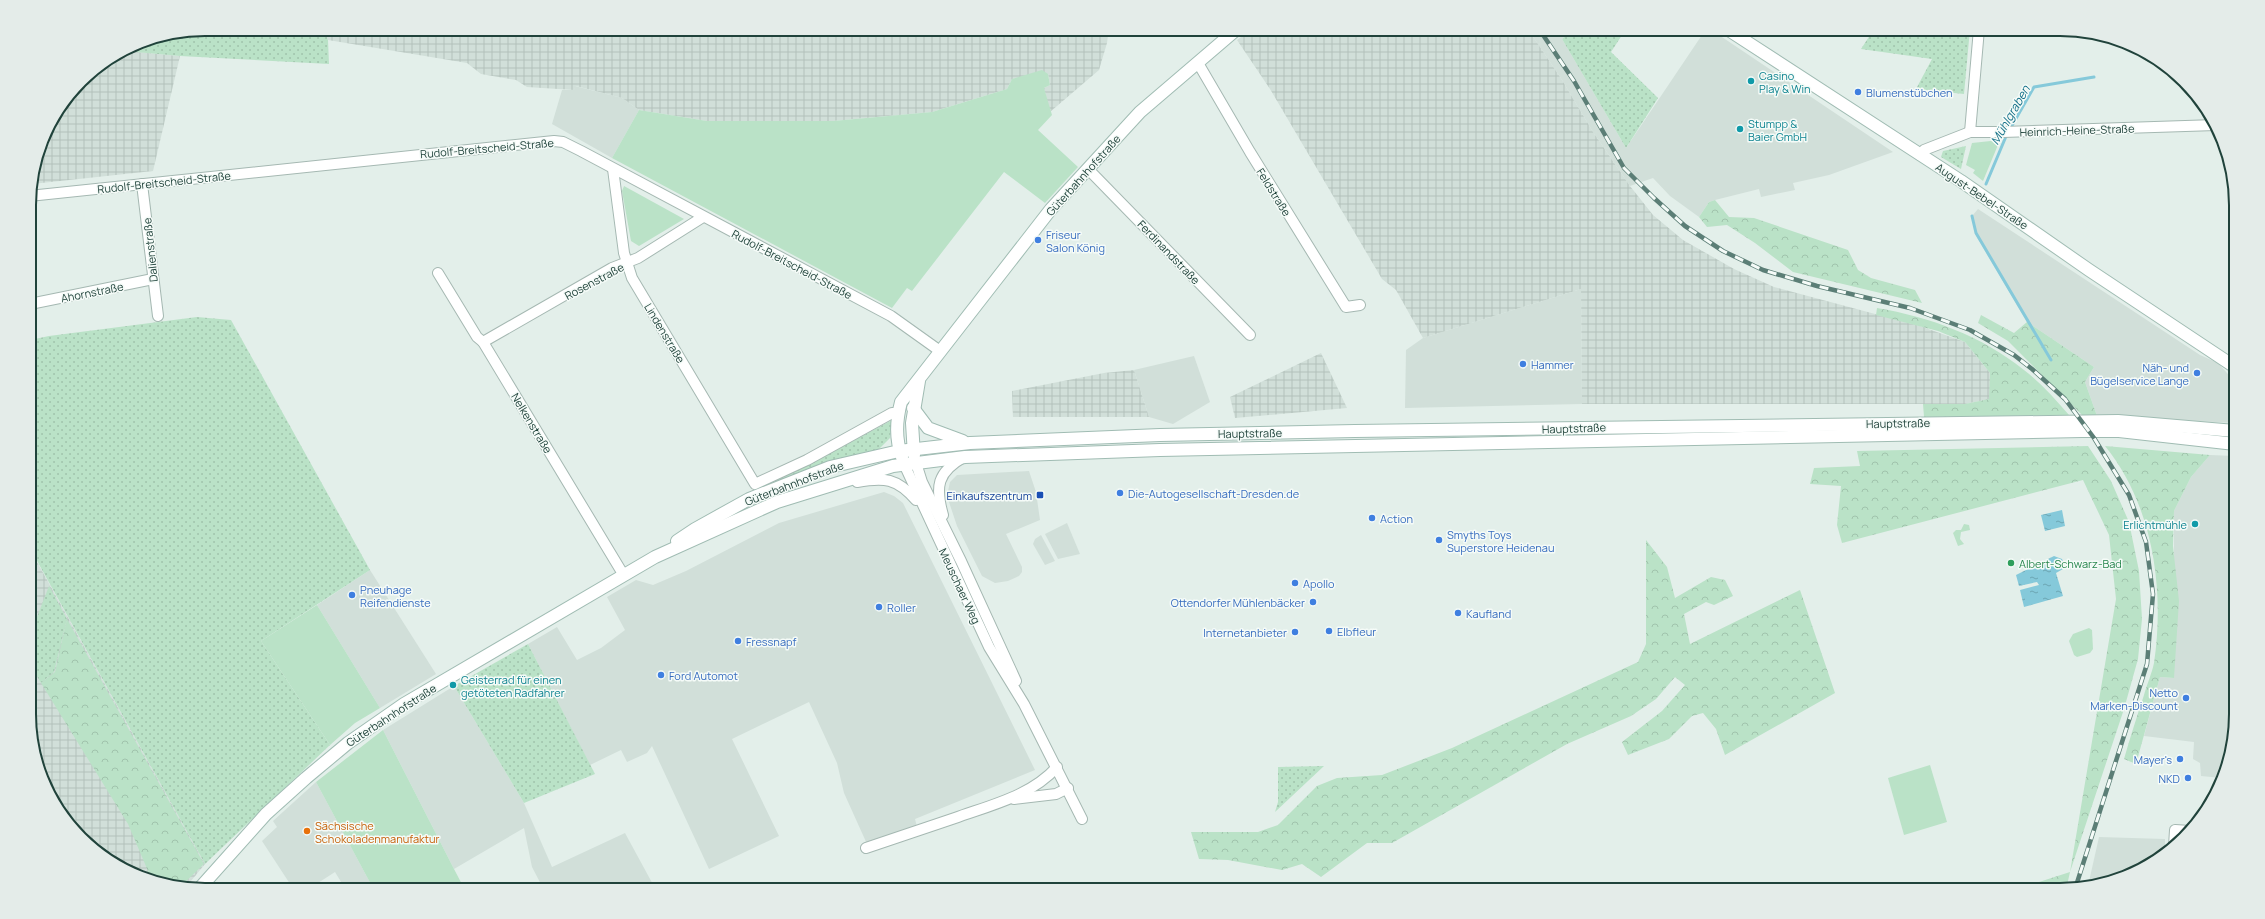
<svg xmlns="http://www.w3.org/2000/svg" width="2265" height="919" viewBox="0 0 2265 919" font-family="Manrope,sans-serif">
<style>
.built{fill:#d1dfd9}
.industrial{fill:url(#industrial-grid)}
.grass{fill:url(#grass-dots)}
.forest{fill:url(#forest-crowns)}
.green{fill:#bae2c7}
.water{fill:url(#water-ripples)}
.lines{fill:none;stroke-linecap:round;stroke-linejoin:round}
.stream{stroke:#85c9da;stroke-width:3}
.street-casing{stroke:#a5b8b2;stroke-width:12}
.secondary-casing{stroke:#a0bcb3;stroke-width:14}
.street{stroke:#fff;stroke-width:10}
.secondary{stroke:#fff;stroke-width:12}
.rail-casing{stroke:#5b7e76;stroke-width:4.5}
.rail{stroke:#f5fbf8;stroke-width:3;stroke-dasharray:9;stroke-linecap:butt}
.culture-dot{fill:#0f9aa8;stroke:#f5fbf8;stroke-width:1.5}
.shop-dot{fill:#3f7fe0;stroke:#f5fbf8;stroke-width:1.5}
.transit-dot{fill:#1a4fb4;stroke:#f5fbf8;stroke-width:1.5}
.leisure-dot{fill:#2e9e5b;stroke:#f5fbf8;stroke-width:1.5}
.food-dot{fill:#e8710a;stroke:#f5fbf8;stroke-width:1.5}
.labels{text-anchor:middle;dominant-baseline:central;stroke-width:3;stroke-linejoin:round;paint-order:stroke}
.culture-label{font-size:11px;fill:#0d838f;stroke:#f5fbf8;text-anchor:start}
.shop-label{font-size:11px;fill:#366cbe;stroke:#f5fbf8;text-anchor:start}
.street-label{font-size:11px;fill:#20433b;stroke:#f5fbf8}
.transit-label{font-size:11px;fill:#164399;stroke:#f5fbf8;text-anchor:end}
.leisure-label{font-size:11px;fill:#27864d;stroke:#f5fbf8;text-anchor:start}
.food-label{font-size:11px;fill:#c56008;stroke:#f5fbf8;text-anchor:start}
.water-label{font-size:12px;font-style:italic;fill:#126f87;stroke:#f5fbf8}
.rim{fill:none;stroke:#20433b;stroke-width:2}
</style>
<defs>
<pattern id="industrial-grid" width="8" height="8" patternUnits="userSpaceOnUse"><rect width="8" height="8" fill="#d1dfd9"/><path d="M0 4h8M4 0v8" fill="none" stroke="#b3c1bb"/></pattern>
<pattern id="grass-dots" width="8" height="8" patternUnits="userSpaceOnUse"><rect width="8" height="8" fill="#bae2c7"/><path d="M2 2h.1M6 6h.1" fill="none" stroke="#a0c3ac" stroke-width="1.8" stroke-linecap="round"/></pattern>
<pattern id="forest-crowns" width="20" height="18" patternUnits="userSpaceOnUse"><rect width="20" height="18" fill="#bae2c7"/><path d="M2 6a3 3 0 1 1 6 0M12 15a3 3 0 1 1 6 0" fill="none" stroke="#a0c3ac"/></pattern>
<pattern id="water-ripples" width="26" height="14" patternUnits="userSpaceOnUse"><rect width="26" height="14" fill="#85c9da"/><path d="M2 4q2-2 4 0t4 0M15 11q2-2 4 0t4 0" fill="none" stroke="#6ca5b2"/></pattern>
</defs>
<rect width="100%" height="100%" fill="#e3efea"/>
<g class="built">
<path d="M 1528,29 L 1572,29 L 1562,39 L 1626,148 L 1706,29 L 1710,29 L 1893,152 L 1829,175 L 1793,183 L 1795,190 L 1761,197 L 1759,189 L 1715,200 L 1709,202 L 1699,217 L 1670,196 L 1653,178 L 1630,186 L 1593,132 L 1562,80 Z"/>
<path d="M 575,86 L 622,98 L 639,110 L 612,158 L 552,124 L 562,90 L 574,90 Z"/>
<path d="M 1978,209 L 2200,355 L 2218,363 L 2235,382 L 2235,423 L 2097,416 L 2085,382 L 2094,367 L 2027,322 L 1975,234 L 1972,216 Z"/>
<path d="M 1581,289 L 1582,404 L 1405,408 L 1406,350 L 1423,338 Z"/>
<path d="M 1194,356 L 1210,402 L 1173,424 L 1149,417 L 1134,370 Z"/>
<path d="M 2210,455 L 2235,456 L 2236,714 L 2227,771 L 2222,778 L 2201,776 L 2200,763 L 2193,759 L 2194,742 L 2144,736 L 2160,677 L 2174,678 L 2174,511 L 2191,477 Z"/>
<path d="M 1029,471 L 1036,492 L 1040,520 L 1006,534 L 1022,567 L 1022,572 L 1019,576 L 1008,581 L 995,583 L 982,576 L 957,526 L 947,496 L 950,482 L 957,475 Z"/>
<path d="M 884,492 L 894,496 L 903,503 L 1035,770 L 915,819 L 917,827 L 867,844 L 844,793 L 837,763 L 809,702 L 732,739 L 779,836 L 709,869 L 652,746 L 647,753 L 627,762 L 621,750 L 590,765 L 528,644 L 557,627 L 577,660 L 601,648 L 625,630 L 607,597 L 636,580 L 653,585 L 686,571 L 779,523 Z"/>
<path d="M 1067,523 L 1080,554 L 1058,559 L 1045,534 Z"/>
<path d="M 1041,535 L 1055,561 L 1045,565 L 1033,544 L 1035,539 Z"/>
<path d="M 370,570 L 436,674 L 380,708 L 317,605 Z"/>
<path d="M 454,686 L 524,803 L 552,867 L 625,833 L 656,890 L 639,890 L 627,886 L 620,887 L 616,890 L 544,890 L 532,867 L 524,828 L 454,869 L 383,730 Z"/>
<path d="M 316,782 L 374,890 L 346,890 L 335,872 L 307,890 L 294,890 L 262,841 L 277,827 L 273,821 Z"/>
<path d="M 2099,837 L 2165,839 L 2165,855 L 2117,881 L 2088,886 Z"/>
</g>
<g class="industrial">
<path d="M 324,29 L 1108,29 L 1107,43 L 1099,70 L 1050,112 L 1044,88 L 1050,85 L 1048,74 L 1012,79 L 1007,89 L 932,112 L 833,121 L 707,121 L 639,110 L 622,98 L 576,86 L 574,90 L 527,87 L 516,80 L 481,74 L 467,63 L 328,40 Z"/>
<path d="M 1252,29 L 1528,29 L 1562,80 L 1593,132 L 1630,186 L 1653,215 L 1683,240 L 1734,269 L 1774,287 L 1920,326 L 1965,342 L 1990,373 L 1990,399 L 1965,404 L 1582,404 L 1581,289 L 1423,338 L 1396,290 L 1382,279 L 1270,89 L 1237,40 Z"/>
<path d="M 125,51 L 180,56 L 153,171 L 32,184 L 47,127 L 89,73 Z"/>
<path d="M 1321,353 L 1347,408 L 1235,418 L 1230,397 Z"/>
<path d="M 1134,370 L 1149,417 L 1013,417 L 1012,391 L 1104,373 Z"/>
<path d="M 31,551 L 205,864 L 186,887 L 148,881 L 107,860 L 73,830 L 47,791 L 32,748 Z"/>
</g>
<g class="grass">
<path d="M 205,29 L 324,29 L 328,40 L 329,64 L 180,56 L 125,51 L 138,42 Z"/>
<path d="M 1572,29 L 1626,29 L 1611,52 L 1658,98 L 1626,148 L 1562,39 Z"/>
<path d="M 1874,29 L 1970,29 L 1964,94 L 1916,89 L 1932,59 L 1861,49 Z"/>
<path d="M 1966,146 L 1961,169 L 1941,157 L 1943,151 Z"/>
<path d="M 197,317 L 231,320 L 370,570 L 261,641 L 330,745 L 205,864 L 31,550 L 30,340 L 49,336 Z"/>
<path d="M 892,420 L 890,438 L 878,450 L 756,493 L 757,488 L 810,464 Z"/>
<path d="M 49,586 L 67,619 L 54,672 L 41,683 L 32,668 L 32,630 Z"/>
<path d="M 528,644 L 595,774 L 524,803 L 454,686 Z"/>
<path d="M 1324,766 L 1275,812 L 1278,802 L 1278,767 Z"/>
</g>
<g class="forest">
<path d="M 1715,200 L 1729,217 L 1754,218 L 1848,250 L 1858,270 L 1871,278 L 1915,290 L 1922,303 L 1793,272 L 1755,243 L 1727,225 L 1707,227 L 1699,217 L 1709,202 Z"/>
<path d="M 1877,308 C 1930,317 1982,336 2024,370 C 2041,383 2055,399 2069,415 L 1924,417 L 1923,404 L 1965,404 L 1989,399 L 1990,373 L 1965,342 L 1938,331 L 1876,315 Z"/>
<path d="M 1981,315 L 2014,333 L 2027,322 L 2094,367 L 2085,382 L 2097,416 L 2085,418 L 2008,341 L 1978,323 Z"/>
<path d="M 2088,446 L 2111,481 L 2129,522 L 2139,571 L 2142,619 L 2138,659 L 2124,709 L 2070,872 L 2066,890 L 2014,890 L 2070,872 L 2116,599 L 2109,535 L 2083,480 L 1842,543 L 1837,525 L 1841,486 L 1810,484 L 1814,468 L 1860,466 L 1857,451 Z"/>
<path d="M 2105,446 L 2210,455 L 2191,477 L 2174,511 L 2173,546 L 2179,601 L 2174,678 L 2160,677 L 2136,764 L 2124,759 C 2130,738 2137,716 2144,695 C 2147,684 2152,673 2154,663 C 2165,589 2153,505 2105,446 Z"/>
<path d="M 1646,540 L 1667,567 L 1675,598 L 1711,577 L 1725,580 L 1733,596 L 1714,605 L 1706,602 L 1684,614 L 1690,644 L 1800,590 L 1835,693 L 1725,755 L 1716,729 L 1703,713 L 1692,716 L 1669,739 L 1628,755 L 1622,742 L 1662,711 L 1685,685 L 1675,677 L 1656,699 L 1631,716 L 1567,744 L 1392,843 L 1367,843 L 1321,877 L 1302,864 L 1282,870 L 1228,860 L 1199,859 L 1191,832 L 1258,832 L 1278,825 L 1317,786 L 1337,778 L 1382,775 L 1452,748 L 1638,662 L 1646,644 Z"/>
<path d="M 67,619 L 204,864 L 181,886 L 148,881 L 143,878 L 148,871 L 128,824 L 41,683 L 55,672 Z"/>
</g>
<g class="green">
<path d="M 1042,70 L 1048,74 L 1050,85 L 1044,88 L 1052,115 L 1038,130 L 1078,167 L 1045,203 L 1004,172 L 912,291 L 907,288 L 892,308 L 612,158 L 639,110 L 707,121 L 833,121 L 932,112 L 1007,89 L 1012,79 Z"/>
<path d="M 2000,140 L 1983,181 L 1973,173 L 1975,170 L 1966,165 L 1972,143 Z"/>
<path d="M 624,186 L 684,219 L 639,246 L 631,241 L 622,191 Z"/>
<path d="M 1964,524 L 1969,525 L 1970,530 L 1961,532 L 1960,539 L 1964,544 L 1958,546 L 1953,533 L 1956,530 L 1961,530 Z"/>
<path d="M 317,605 L 380,708 L 355,723 L 330,745 L 261,641 Z"/>
<path d="M 2089,628 L 2092,630 L 2093,649 L 2090,653 L 2077,657 L 2074,655 L 2069,641 L 2073,634 Z"/>
<path d="M 383,730 L 454,869 L 465,890 L 374,890 L 316,782 Z"/>
<path d="M 1930,765 L 1947,822 L 1904,835 L 1888,778 Z"/>
</g>
<g class="water">
<path d="M 2062,510 L 2065,526 L 2045,531 L 2041,515 Z"/>
<path d="M 2054,556 L 2062,559 L 2064,564 L 2063,569 L 2056,573 L 2063,596 L 2024,607 L 2020,590 L 2039,585 L 2037,582 L 2019,586 L 2016,575 Z"/>
</g>
<g class="lines">
<g class="stream">
<path d="M 2010,129 L 2034,87 L 2094,77"/>
<path d="M 1986,184 L 2007,134"/>
<path d="M 1972,216 L 1976,233 L 2051,360"/>
</g>
<g class="street-casing">
<g id="street">
<path d="M 1198,63 L 1250,152 L 1346,307 L 1360,305"/>
<path d="M 1970,132 L 1979,29"/>
<path d="M 1920,155 L 1924,150 L 1970,132 L 2003,132 L 2216,125"/>
<path d="M 613,169 L 624,253 L 632,278 L 755,484 L 807,460 L 892,413 L 898,413"/>
<path d="M 1088,169 L 1250,335"/>
<path d="M 142,184 L 158,316"/>
<path d="M 29,196 L 554,141 L 563,142 L 581,151 L 891,316 L 940,351"/>
<path d="M 438,273 L 477,337 L 483,342 L 623,574"/>
<path d="M 30,304 L 153,279"/>
<path d="M 483,342 L 612,268 L 638,258 L 703,217"/>
<path d="M 916,463 L 922,482 L 961,561 L 1016,681"/>
<path d="M 904,464 L 989,647 L 1024,704 L 1082,819"/>
<path d="M 857,482 C 884,477 897,478 916,500"/>
<path d="M 943,515 C 935,487 937,472 964,457"/>
<path d="M 1014,799 L 1056,794 L 1068,788"/>
<path d="M 2174,846 L 2175,830 L 2190,831"/>
<path d="M 866,848 C 896,838 925,828 955,818 C 991,805 1031,796 1057,767"/>
</g>
</g>
<g class="secondary-casing">
<g id="secondary">
<path d="M 1727,29 L 1961,181 L 2089,270 L 2235,367"/>
<path d="M 913,408 L 928,428 L 963,441"/>
<path d="M 914,455 L 912,423 L 919,381"/>
<path d="M 902,457 C 895,439 896,421 901,402 L 1051,209 L 1140,112 L 1237,29"/>
<path d="M 677,541 L 695,529 L 749,499 L 830,467 L 899,451 L 970,443 L 1160,435 L 1355,431 L 2118,421 L 2235,431"/>
<path d="M 199,889 L 266,814 L 306,778 L 348,743 L 404,704 L 655,557 L 777,502 L 893,466 L 965,457 L 1160,450 L 2082,431 L 2119,431 L 2235,444"/>
</g>
</g>
<use href="#street" class="street"/>
<use href="#secondary" class="secondary"/>
<g class="rail-casing">
<path id="rail" d="M 1539,29 L 1574,81 L 1624,168 L 1654,198 L 1685,226 L 1723,251 L 1763,270 L 1817,286 L 1910,308 L 1970,330 L 2014,355 L 2032,369 L 2065,399 L 2094,438 L 2129,495 L 2146,542 L 2153,594 L 2147,664 L 2075,889"/>
</g>
<use href="#rail" class="rail"/>
</g>
<g class="culture-dot">
<circle cx="1751" cy="81" r="4"/>
<circle cx="1740" cy="129" r="4"/>
<circle cx="2195" cy="524" r="4"/>
<circle cx="453" cy="685" r="4"/>
</g>
<g class="shop-dot">
<circle cx="1858" cy="92" r="4"/>
<circle cx="1038" cy="240" r="4"/>
<circle cx="1523" cy="364" r="4"/>
<circle cx="2197" cy="373" r="4"/>
<circle cx="1120" cy="493" r="4"/>
<circle cx="1372" cy="518" r="4"/>
<circle cx="1439" cy="540" r="4"/>
<circle cx="1295" cy="583" r="4"/>
<circle cx="352" cy="595" r="4"/>
<circle cx="1313" cy="602" r="4"/>
<circle cx="879" cy="607" r="4"/>
<circle cx="1458" cy="613" r="4"/>
<circle cx="1329" cy="631" r="4"/>
<circle cx="1295" cy="632" r="4"/>
<circle cx="738" cy="641" r="4"/>
<circle cx="661" cy="675" r="4"/>
<circle cx="2186" cy="698" r="4"/>
<circle cx="2180" cy="759" r="4"/>
<circle cx="2188" cy="778" r="4"/>
</g>
<rect class="transit-dot" x="1036" y="491" width="8" height="8" rx="2"/>
<circle class="leisure-dot" cx="2011" cy="563" r="4"/>
<circle class="food-dot" cx="307" cy="831" r="4"/>
<g class="labels">
<g class="culture-label">
<text x="1759" y="75">Casino<tspan x="1759" dy="13">Play &amp; Win</tspan></text>
<text x="1748" y="123">Stumpp &amp;<tspan x="1748" dy="13">Baier GmbH</tspan></text>
<text x="2187" y="524" text-anchor="end">Erlichtmühle</text>
<text x="461" y="679">Geisterrad für einen<tspan x="461" dy="13">getöteten Radfahrer</tspan></text>
</g>
<g class="shop-label">
<text x="1866" y="92">Blumenstübchen</text>
<text x="1046" y="234">Friseur<tspan x="1046" dy="13">Salon König</tspan></text>
<text x="1531" y="364">Hammer</text>
<text x="2189" y="367" text-anchor="end">Näh- und<tspan x="2189" dy="13">Bügelservice Lange</tspan></text>
<text x="1128" y="493">Die-Autogesellschaft-Dresden.de</text>
<text x="1380" y="518">Action</text>
<text x="1447" y="534">Smyths Toys<tspan x="1447" dy="13">Superstore Heidenau</tspan></text>
<text x="1303" y="583">Apollo</text>
<text x="360" y="589">Pneuhage<tspan x="360" dy="13">Reifendienste</tspan></text>
<text x="1305" y="602" text-anchor="end">Ottendorfer Mühlenbäcker</text>
<text x="887" y="607">Roller</text>
<text x="1466" y="613">Kaufland</text>
<text x="1337" y="631">Elbfleur</text>
<text x="1287" y="632" text-anchor="end">Internetanbieter</text>
<text x="746" y="641">Fressnapf</text>
<text x="669" y="675">Ford Automot</text>
<text x="2178" y="692" text-anchor="end">Netto<tspan x="2178" dy="13">Marken-Discount</tspan></text>
<text x="2172" y="759" text-anchor="end">Mayer's</text>
<text x="2180" y="778" text-anchor="end">NKD</text>
</g>
<g class="street-label">
<text transform="translate(2077 130) rotate(-2)">Heinrich-Heine-Straße</text>
<text transform="translate(487 148) rotate(-5)">Rudolf-Breitscheid-Straße</text>
<text transform="translate(1083 175) rotate(-48)">Güterbahnhofstraße</text>
<text transform="translate(164 182) rotate(-6)">Rudolf-Breitscheid-Straße</text>
<text transform="translate(1274 192) rotate(58)">Feldstraße</text>
<text transform="translate(1982 196) rotate(34)">August-Bebel-Straße</text>
<text transform="translate(150 250) rotate(-96)">Dalienstraße</text>
<text transform="translate(1169 252) rotate(46)">Ferdinandstraße</text>
<text transform="translate(792 264) rotate(28)">Rudolf-Breitscheid-Straße</text>
<text transform="translate(594 281) rotate(-28)">Rosenstraße</text>
<text transform="translate(92 292) rotate(-11)">Ahornstraße</text>
<text transform="translate(665 333) rotate(59)">Lindenstraße</text>
<text transform="translate(532 423) rotate(59)">Nelkenstraße</text>
<text transform="translate(1898 423) rotate(-1)">Hauptstraße</text>
<text transform="translate(1574 428) rotate(-2)">Hauptstraße</text>
<text transform="translate(1250 433) rotate(-1)">Hauptstraße</text>
<text transform="translate(794 483) rotate(-21)">Güterbahnhofstraße</text>
<text transform="translate(960 586) rotate(65)">Meuschaer Weg</text>
<text transform="translate(391 715) rotate(-33)">Güterbahnhofstraße</text>
</g>
<g class="transit-label">
<text x="1032" y="495">Einkaufszentrum</text>
</g>
<g class="leisure-label">
<text x="2019" y="563">Albert-Schwarz-Bad</text>
</g>
<g class="food-label">
<text x="315" y="825">Sächsische<tspan x="315" dy="13">Schokoladenmanufaktur</tspan></text>
</g>
<g class="water-label">
<text transform="translate(2010 115) rotate(-60)">Mühlgraben</text>
</g>
</g>
<path d="M0 0H2265V919H0ZM205 36H2060A169 169 0 0 1 2229 205V714A169 169 0 0 1 2060 883H205A169 169 0 0 1 36 714V205A169 169 0 0 1 205 36Z" fill="#e4ece9" fill-rule="evenodd"/>
<path class="rim" d="M205 36H2060A169 169 0 0 1 2229 205V714A169 169 0 0 1 2060 883H205A169 169 0 0 1 36 714V205A169 169 0 0 1 205 36Z"/>
</svg>
